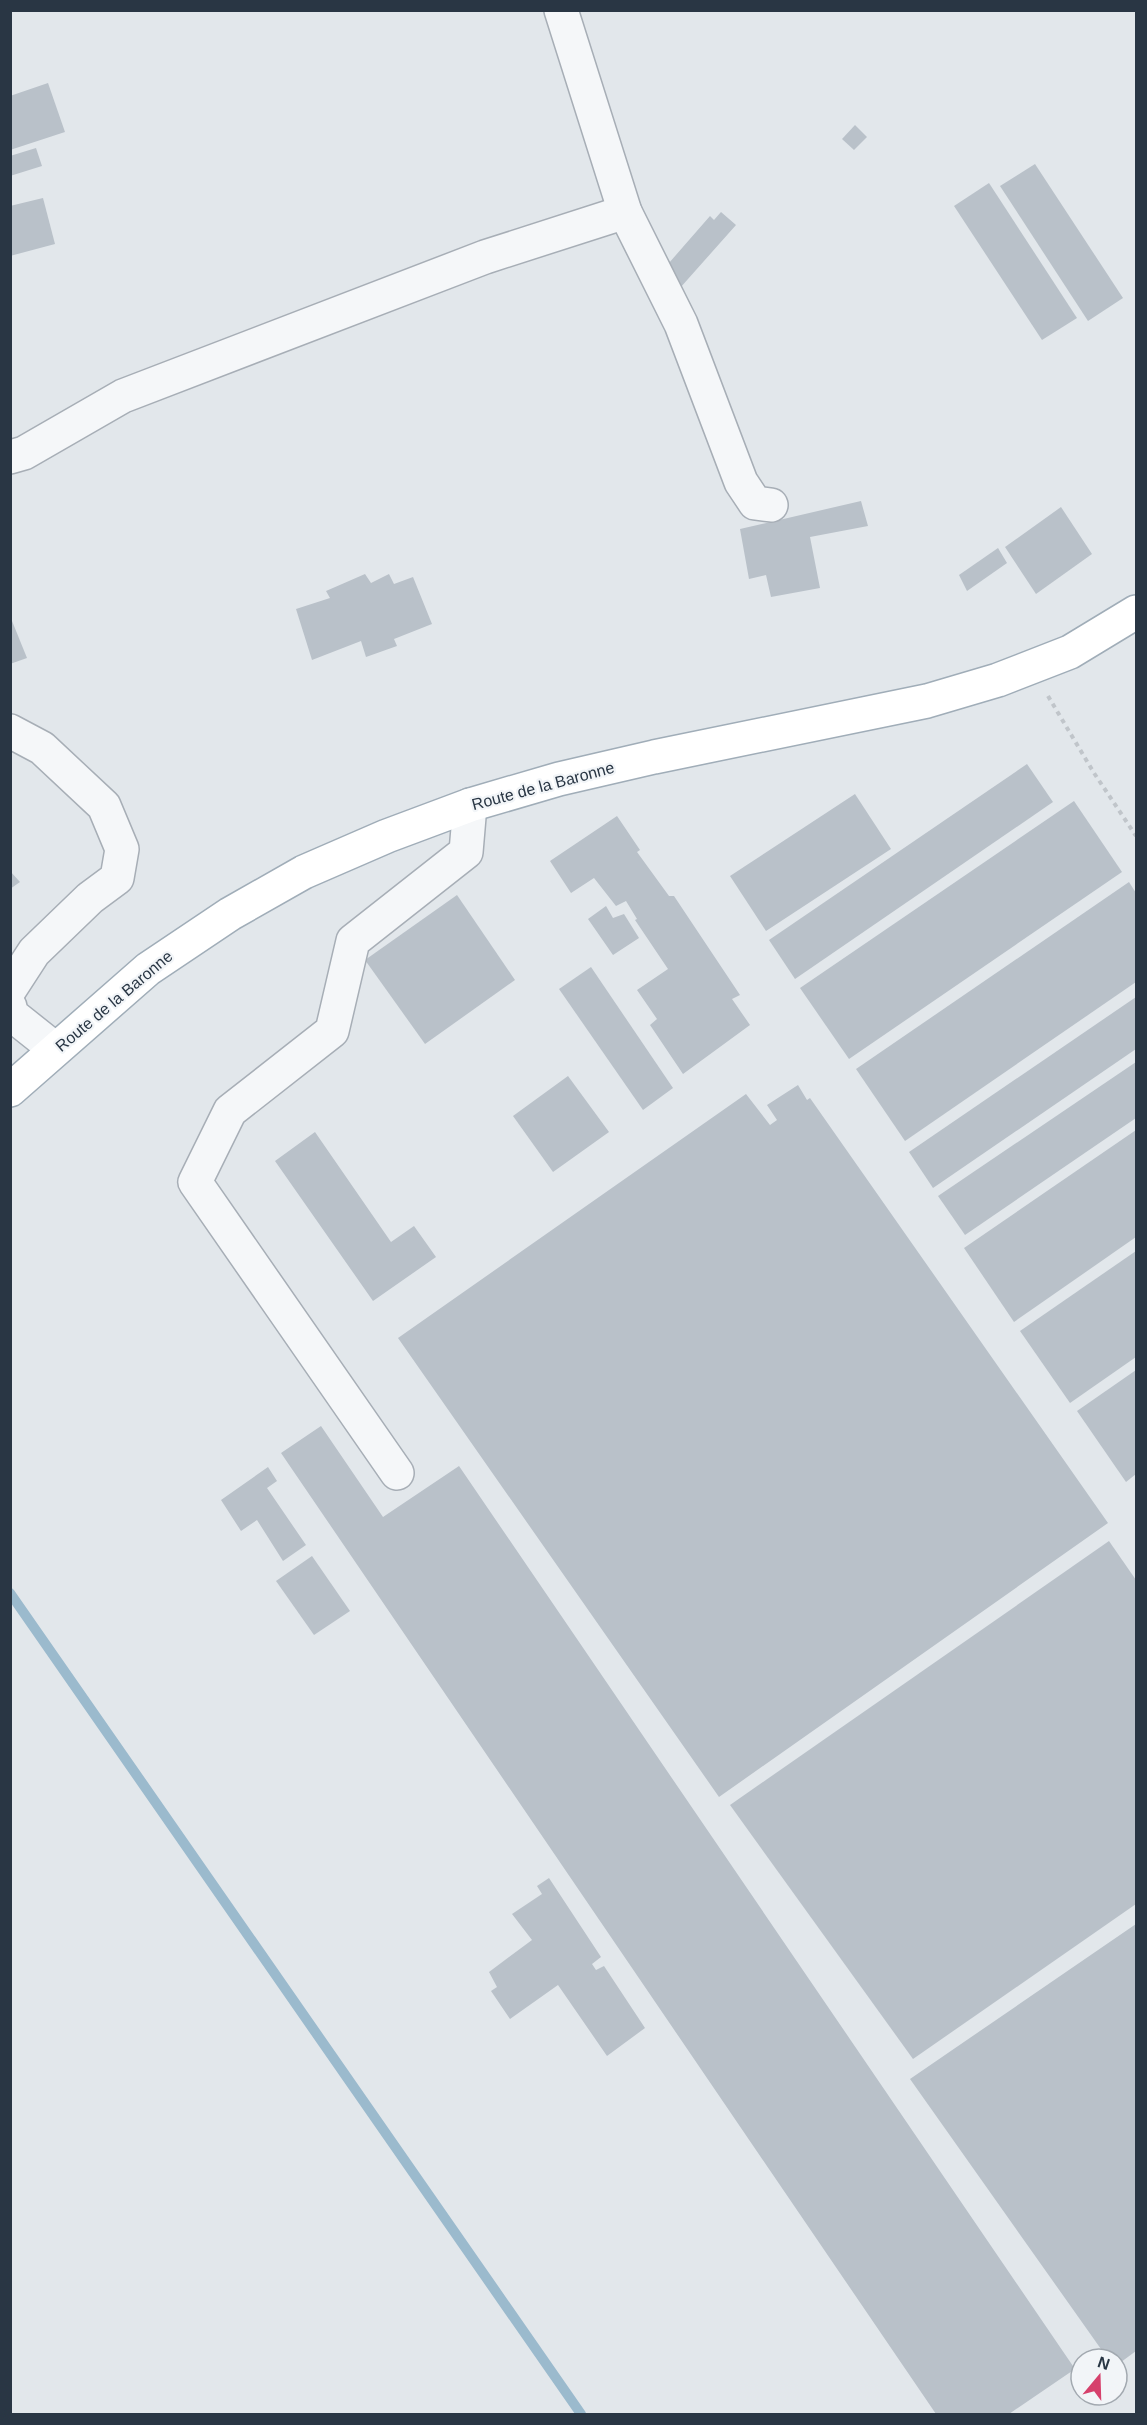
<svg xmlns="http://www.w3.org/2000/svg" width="1147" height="2425" viewBox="0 0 1147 2425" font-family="Helvetica,sans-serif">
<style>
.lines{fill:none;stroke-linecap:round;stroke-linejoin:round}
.stream{stroke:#9bbacd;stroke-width:10}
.building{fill:#b9c1c9}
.minor-casing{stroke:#a7aeb6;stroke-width:36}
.major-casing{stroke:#a0adb8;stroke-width:36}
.path{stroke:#c0c5ca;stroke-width:4;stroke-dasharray:4.5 4.5;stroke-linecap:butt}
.minor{stroke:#f5f7f9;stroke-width:33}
.major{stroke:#fff;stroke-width:33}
.labels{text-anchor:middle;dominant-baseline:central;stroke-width:4.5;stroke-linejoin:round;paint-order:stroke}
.street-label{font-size:16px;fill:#293644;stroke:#f2f5f8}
</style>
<rect width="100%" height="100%" fill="#e2e7eb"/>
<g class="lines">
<path class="stream" d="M 10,1593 L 581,2414"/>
</g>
<g class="building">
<path d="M 48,83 L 65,132 L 10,150 L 10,96 Z"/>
<path d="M 855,125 L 867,137 L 854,150 L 842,139 Z"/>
<path d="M 36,148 L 42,166 L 10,176 L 10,156 Z"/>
<path d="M 1035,164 L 1123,298 L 1088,321 L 1000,186 Z"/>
<path d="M 989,183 L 1077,318 L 1042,340 L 954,206 Z"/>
<path d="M 43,198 L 55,244 L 10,256 L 10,206 Z"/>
<path d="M 721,212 L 736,225 L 680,288 L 662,271 L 710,216 L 714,220 Z"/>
<path d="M 861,501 L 868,526 L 810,537 L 820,588 L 771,597 L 766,575 L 749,579 L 740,529 Z"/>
<path d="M 1061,507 L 1092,554 L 1036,594 L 1005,547 Z"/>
<path d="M 998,548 L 1007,563 L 967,591 L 959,575 Z"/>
<path d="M 365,574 L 371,583 L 389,574 L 394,584 L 413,577 L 432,624 L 394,639 L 397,646 L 366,657 L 361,641 L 312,660 L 296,609 L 330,598 L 326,591 Z"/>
<path d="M 10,616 L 27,658 L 10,664 Z"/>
<path d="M 1027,764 L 1053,802 L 795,979 L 769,940 Z"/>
<path d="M 855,794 L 891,849 L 766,931 L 730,876 Z"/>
<path d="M 1074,801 L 1122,872 L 849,1059 L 800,988 Z"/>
<path d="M 617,816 L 640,850 L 637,852 L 669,896 L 674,896 L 740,995 L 732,999 L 750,1025 L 683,1074 L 650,1025 L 657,1019 L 637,990 L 668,969 L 635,920 L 637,919 L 626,901 L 616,906 L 594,878 L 571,893 L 550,861 Z"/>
<path d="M 10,871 L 20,882 L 10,889 Z"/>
<path d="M 1129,882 L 1136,893 L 1136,982 L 905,1141 L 856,1069 Z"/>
<path d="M 457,895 L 515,980 L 425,1044 L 365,960 Z"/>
<path d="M 606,906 L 613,918 L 624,914 L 639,938 L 613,955 L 588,919 Z"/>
<path d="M 591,967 L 673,1088 L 643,1110 L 559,989 Z"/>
<path d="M 1136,997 L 1136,1049 L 933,1188 L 909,1152 Z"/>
<path d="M 1136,1062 L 1136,1118 L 965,1235 L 938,1196 Z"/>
<path d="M 568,1076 L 609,1132 L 553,1172 L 513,1116 Z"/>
<path d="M 798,1085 L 807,1100 L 810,1098 L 1108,1523 L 719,1797 L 398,1338 L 746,1094 L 770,1125 L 777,1120 L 767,1105 Z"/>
<path d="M 1136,1130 L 1136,1237 L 1014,1322 L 964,1248 Z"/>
<path d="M 315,1132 L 391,1242 L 414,1226 L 436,1257 L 373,1301 L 275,1161 Z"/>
<path d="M 1136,1251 L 1136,1357 L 1070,1403 L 1020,1331 Z"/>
<path d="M 1136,1370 L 1136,1474 L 1126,1482 L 1077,1411 Z"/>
<path d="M 321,1426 L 383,1517 L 459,1466 L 1075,2369 L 1009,2414 L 936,2414 L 281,1453 Z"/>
<path d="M 268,1467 L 277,1481 L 267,1488 L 306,1545 L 283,1561 L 257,1520 L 241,1531 L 221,1500 Z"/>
<path d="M 1109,1541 L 1136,1580 L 1136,1904 L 913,2059 L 730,1805 Z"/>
<path d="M 312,1556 L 350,1611 L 314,1635 L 276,1581 Z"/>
<path d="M 549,1878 L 601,1957 L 592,1964 L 596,1970 L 604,1966 L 645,2028 L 607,2056 L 558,1985 L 510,2019 L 491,1991 L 497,1987 L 489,1972 L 532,1940 L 512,1914 L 542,1894 L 537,1886 Z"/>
<path d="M 1136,1924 L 1136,2351 L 1117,2365 L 1117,2359 L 1108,2359 L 910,2079 Z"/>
</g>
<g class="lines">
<g class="minor-casing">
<g id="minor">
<path d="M 561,10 L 625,212 L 681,324 L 741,482 L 755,503 L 771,505"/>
<path d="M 10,457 L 24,453 L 123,396 L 485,257 L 625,212"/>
<path d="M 10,731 L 42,748 L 104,806 L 122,849 L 117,878 L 90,898 L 34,952 L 10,989"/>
<path d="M 10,1007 L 11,1014 L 55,1049"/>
<path d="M 397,1473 L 195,1182 L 230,1111 L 332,1031 L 353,941 L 466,852 L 470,805"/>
</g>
</g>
<g class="major-casing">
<path id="major" d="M 10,1090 L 148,969 L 230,914 L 304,872 L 387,836 L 470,805 L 559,779 L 654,757 L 927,701 L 998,680 L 1070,652 L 1136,612"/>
</g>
<path class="path" d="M 1048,696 L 1094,773 L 1136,836"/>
<use href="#minor" class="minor"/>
<use href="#major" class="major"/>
</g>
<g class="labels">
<g class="street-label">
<text transform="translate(543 786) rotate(-15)">Route de la Baronne</text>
<text transform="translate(114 1001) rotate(-40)">Route de la Baronne</text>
</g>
</g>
<rect width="1147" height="2425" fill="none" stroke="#293644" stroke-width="24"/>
<g transform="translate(1099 2377) rotate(19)"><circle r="28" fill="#f2f5f8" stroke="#a2a9b0" stroke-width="1.5"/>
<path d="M0-4.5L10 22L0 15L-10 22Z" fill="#d6416c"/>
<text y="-9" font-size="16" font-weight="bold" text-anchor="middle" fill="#293644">N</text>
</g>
</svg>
